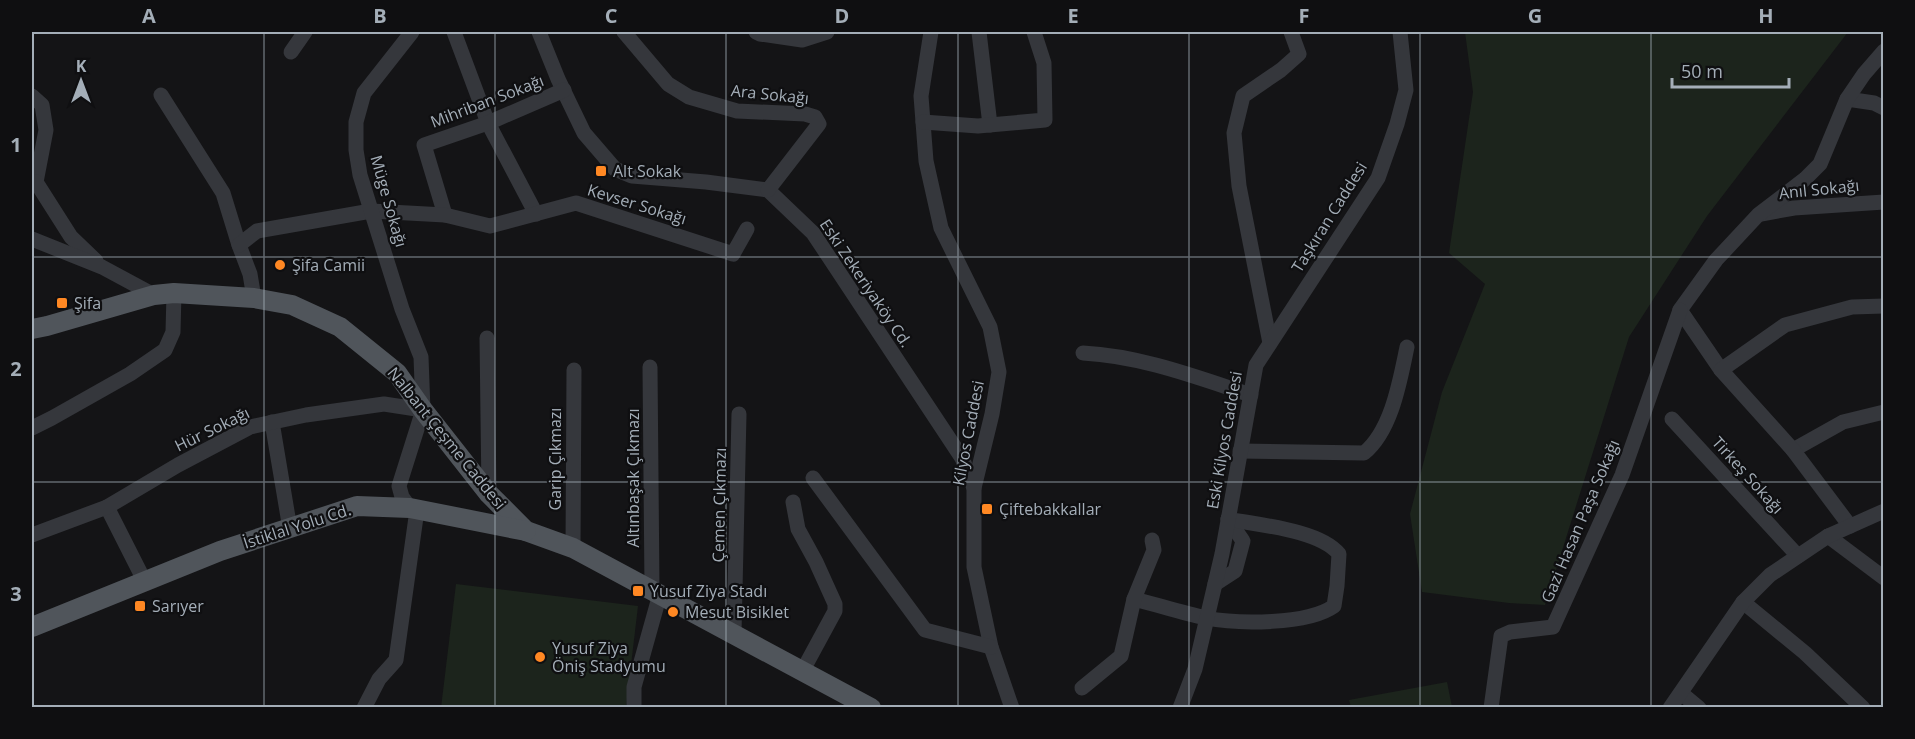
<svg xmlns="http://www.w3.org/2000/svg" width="1915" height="739" viewBox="0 0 1915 739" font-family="'Open Sans',sans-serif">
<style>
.green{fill:#1c241c}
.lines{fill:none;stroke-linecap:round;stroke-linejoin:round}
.minor{stroke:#35373c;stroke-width:15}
.major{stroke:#50555b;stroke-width:20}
.grid{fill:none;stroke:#a4aeb8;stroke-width:1.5;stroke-opacity:0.55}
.poi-dot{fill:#ff8823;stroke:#0f0f11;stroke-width:2}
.labels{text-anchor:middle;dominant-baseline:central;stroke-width:4.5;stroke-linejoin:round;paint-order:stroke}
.street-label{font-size:16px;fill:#a4aeb8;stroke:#0f0f11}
.poi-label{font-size:16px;fill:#a4aeb8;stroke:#0f0f11;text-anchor:start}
.neatline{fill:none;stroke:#a4aeb8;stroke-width:2}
.grid-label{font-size:20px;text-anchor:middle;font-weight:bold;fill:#a4aeb8}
</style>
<rect width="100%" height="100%" fill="#141416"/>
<g class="green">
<path d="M 1465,32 L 1848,32 L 1707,216 L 1629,337 L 1545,605 L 1509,603 L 1422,592 L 1410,514 L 1442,392 L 1485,284 L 1449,253 L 1473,92 Z"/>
<path d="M 456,584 L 638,606 L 626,707 L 441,708 Z"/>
<path d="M 1447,682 L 1452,707 L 1351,707 L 1349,700 Z"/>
</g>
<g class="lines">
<g class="minor">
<path d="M 454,32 L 488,123 L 536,214"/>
<path d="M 539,32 L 558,79 L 584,133 L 615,169 L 632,176 L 706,182 L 768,190 L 813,233 L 962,458 L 974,488"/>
<path d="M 624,32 L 668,84 L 689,97 L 737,111 L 805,114 L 815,117 L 819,124 L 768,190"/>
<path d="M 756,32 L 760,34 L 802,40 L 827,32"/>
<path d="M 931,32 L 921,96 L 926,161 L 941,228 L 990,327 L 999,372 L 992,414 L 974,488 L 974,567 L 991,647 L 1012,708"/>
<path d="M 979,32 L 990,125"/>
<path d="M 291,52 L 305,32"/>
<path d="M 161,95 L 223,193 L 239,245 L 250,274 L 254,298"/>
<path d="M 32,96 L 42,105 L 46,130 L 36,182"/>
<path d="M 1847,99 L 1874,103 L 1884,108"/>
<path d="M 923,122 L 978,126 L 1045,120 L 1044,63 L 1034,32"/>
<path d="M 32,182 L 36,182 L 71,237 L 96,261"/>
<path d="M 1761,214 L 1794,208 L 1884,202"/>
<path d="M 445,215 L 424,145 L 488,123 L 564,90"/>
<path d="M 32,239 L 102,267 L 154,295"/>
<path d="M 239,245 L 257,231 L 371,211 L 445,215 L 490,226 L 576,203 L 733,254 L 747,229"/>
<path d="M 487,338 L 489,494"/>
<path d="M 1270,343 L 1239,186 L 1234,133 L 1243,96 L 1281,70 L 1299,54 L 1291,32"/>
<path d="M 1083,353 C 1141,356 1196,377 1251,395"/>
<path d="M 650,367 L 652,589"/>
<path d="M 1721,370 L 1680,310 L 1716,260 L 1758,215 L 1805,179 L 1820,164 L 1847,99 L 1864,74 L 1884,51"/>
<path d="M 1672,419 L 1798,556"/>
<path d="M 272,422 L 290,529"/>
<path d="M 32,428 L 52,418 L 130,374 L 165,350 L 173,332 L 174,293"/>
<path d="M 1793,450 L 1843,422 L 1884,412"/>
<path d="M 1240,451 L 1364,453 C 1392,430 1400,380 1407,347"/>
<path d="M 813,478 L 925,630 L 991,647"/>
<path d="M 793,502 L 798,529 L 816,562 L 835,604 L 835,611 L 803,670"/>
<path d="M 107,507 L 145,582"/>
<path d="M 410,508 L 402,497 L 399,486 L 423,410 L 421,357 L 402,309 L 360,175 L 356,150 L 356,122 L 364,93 L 412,32"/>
<path d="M 1850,526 L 1793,450 L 1721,370 L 1785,325 L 1852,307 L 1884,306"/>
<path d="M 32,535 L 107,507 L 178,465 L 250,427 L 306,415 L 384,404 L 423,410"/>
<path d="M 1828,536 L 1884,578"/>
<path d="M 573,548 L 574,370"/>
<path d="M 1215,584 L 1235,571 L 1243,541 L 1228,519"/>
<path d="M 1134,599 C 1158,605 1182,613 1206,618 C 1237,624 1308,625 1334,606 L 1337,586 L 1339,554 C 1320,530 1258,525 1228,519"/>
<path d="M 1743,602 L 1805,653 L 1863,708"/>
<path d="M 734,633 L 739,414"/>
<path d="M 1082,688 L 1121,656 L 1134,599 L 1154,550 L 1152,540"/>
<path d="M 1681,693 L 1699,708"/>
<path d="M 364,708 L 379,679 L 396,660 L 417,510"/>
<path d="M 634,708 L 634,687 L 660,594"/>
<path d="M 1180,708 L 1195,669 L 1222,554 L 1256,365 L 1378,178 L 1397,124 L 1406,90 L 1400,32"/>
<path d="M 1491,708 L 1501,636 L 1510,632 L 1553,627 L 1622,475 L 1680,310"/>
<path d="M 1670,708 L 1743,602 L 1770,575 L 1828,536 L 1884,511"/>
</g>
<g class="major">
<path d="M 32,329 L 47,326 L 154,295 L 174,293 L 254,298 L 292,305 L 340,327 L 397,373 L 423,410 L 489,494 L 526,531 L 573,548 L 871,708"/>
<path d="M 32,627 L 220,551 L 357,506 L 410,508 L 526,531"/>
</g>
</g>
<path class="grid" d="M 264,32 L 264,708M 495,32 L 495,708M 726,32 L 726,708M 958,32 L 958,708M 1189,32 L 1189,708M 1420,32 L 1420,708M 1651,32 L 1651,708M 32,257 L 1884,257M 32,482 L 1884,482"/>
<g class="poi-dot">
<rect x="595" y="165" width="12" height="12" rx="3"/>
<circle cx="280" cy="265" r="6"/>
<rect x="56" y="297" width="12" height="12" rx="3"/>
<rect x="981" y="503" width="12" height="12" rx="3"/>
<rect x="632" y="585" width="12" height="12" rx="3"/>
<rect x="134" y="600" width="12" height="12" rx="3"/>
<circle cx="673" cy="612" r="6"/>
<circle cx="540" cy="657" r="6"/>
</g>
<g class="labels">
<g class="street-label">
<text transform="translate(770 94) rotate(6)">Ara Sokağı</text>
<text transform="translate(487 101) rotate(-21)">Mihriban Sokağı</text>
<text transform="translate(1819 189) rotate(-6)">Anıl Sokağı</text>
<text transform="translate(389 201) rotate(74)">Müge Sokağı</text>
<text transform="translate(637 204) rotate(17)">Kevser Sokağı</text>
<text transform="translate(1329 217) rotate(-58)">Taşkıran Caddesi</text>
<text transform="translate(866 283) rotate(56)">Eski Zekeriyaköy Cd.</text>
<text transform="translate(212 429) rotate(-26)">Hür Sokağı</text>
<text transform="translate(968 433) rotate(-79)">Kilyos Caddesi</text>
<text transform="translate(447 438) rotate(51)">Nalbant Çeşme Caddesi</text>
<text transform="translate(1224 440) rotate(-80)">Eski Kilyos Caddesi</text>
<text transform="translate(555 459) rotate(-90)">Garip Çıkmazı</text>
<text transform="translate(1748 475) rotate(48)">Tirkeş Sokağı</text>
<text transform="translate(633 478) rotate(-90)">Altınbaşak Çıkmazı</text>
<text transform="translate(719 505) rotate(-89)">Çemen Çıkmazı</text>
<text transform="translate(1580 521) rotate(-67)">Gazi Hasan Paşa Sokağı</text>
<text transform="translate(297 526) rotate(-18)">İstiklal Yolu Cd.</text>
</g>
<g class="poi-label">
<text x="613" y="171">Alt Sokak</text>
<text x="292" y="265">Şifa Camii</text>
<text x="74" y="303">Şifa</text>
<text x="999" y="509">Çiftebakkallar</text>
<text x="650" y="591">Yusuf Ziya Stadı</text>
<text x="152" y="606">Sarıyer</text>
<text x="685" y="612">Mesut Bisiklet</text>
<text x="552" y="648">Yusuf Ziya<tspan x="552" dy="18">Öniş Stadyumu</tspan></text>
</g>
</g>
<rect width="1915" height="739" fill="none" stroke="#0f0f11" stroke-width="66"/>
<g transform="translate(81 81)" stroke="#0f0f11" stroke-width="4.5" paint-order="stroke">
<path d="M0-4.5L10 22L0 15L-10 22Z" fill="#a4aeb8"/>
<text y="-9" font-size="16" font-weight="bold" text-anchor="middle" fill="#a4aeb8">K</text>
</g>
<path d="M1672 78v9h117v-9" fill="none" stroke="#a4aeb8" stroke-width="3"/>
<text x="1681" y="78" font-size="18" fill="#a4aeb8" stroke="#0f0f11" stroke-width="4.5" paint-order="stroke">50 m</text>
<rect x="33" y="33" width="1849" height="673" class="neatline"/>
<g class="grid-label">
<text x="149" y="23">A</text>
<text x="380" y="23">B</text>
<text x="611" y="23">C</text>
<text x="842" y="23">D</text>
<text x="1073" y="23">E</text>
<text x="1304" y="23">F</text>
<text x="1535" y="23">G</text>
<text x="1766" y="23">H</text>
<text x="16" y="152">1</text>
<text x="16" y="376">2</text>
<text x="16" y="601">3</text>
</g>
</svg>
